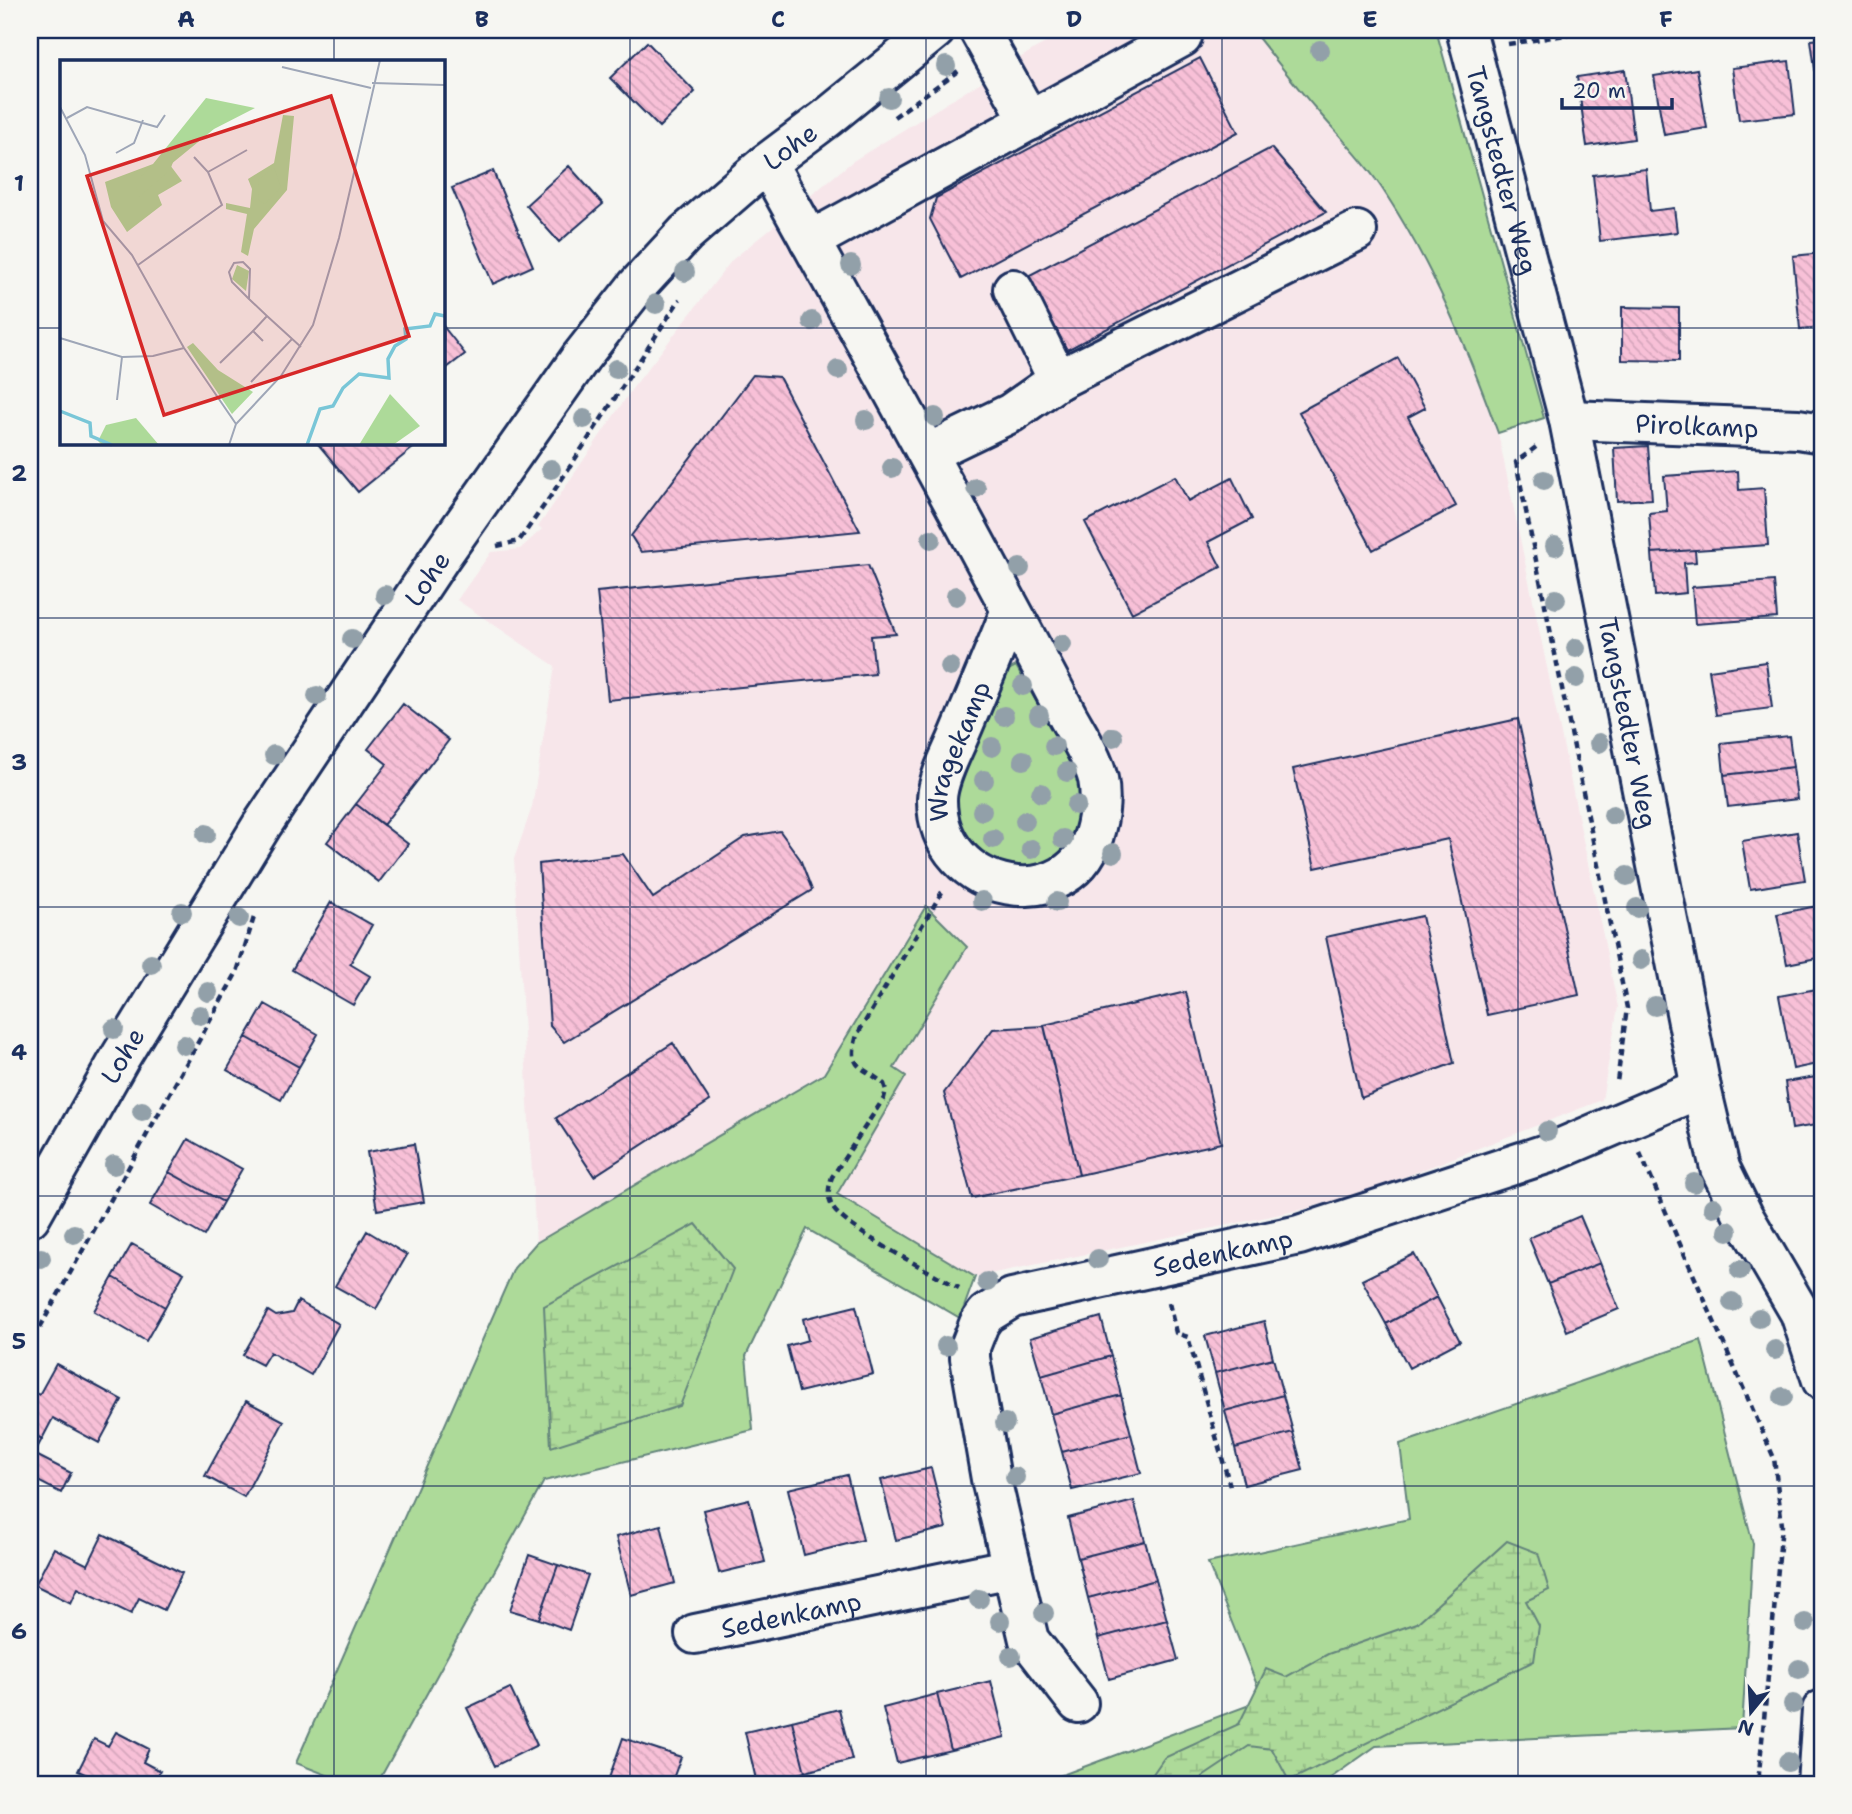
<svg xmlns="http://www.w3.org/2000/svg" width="1852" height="1814" font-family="'Shantell Sans',sans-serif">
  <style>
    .built { fill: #f7e6ea }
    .green { fill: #adda99; stroke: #64847c; stroke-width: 2 }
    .wetland { fill: url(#wetland-marsh); stroke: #64847c; stroke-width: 2 }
    .building { fill: url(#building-back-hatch); stroke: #1b2f5e; stroke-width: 2 }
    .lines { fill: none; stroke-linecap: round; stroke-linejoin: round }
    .minor-casing { stroke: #1b2f5e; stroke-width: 44 }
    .major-casing { stroke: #1b2f5e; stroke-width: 44 }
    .path { stroke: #1b2f5e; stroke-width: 4.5; stroke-dasharray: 7 5; stroke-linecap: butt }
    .minor { stroke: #f6f6f2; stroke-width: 38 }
    .major { stroke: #f6f6f2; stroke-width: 38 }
    .tree { fill: #92a0a9 }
    .grid { fill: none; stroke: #1b2f5e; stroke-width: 2; stroke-opacity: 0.55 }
    .labels { text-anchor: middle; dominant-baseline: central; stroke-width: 5; stroke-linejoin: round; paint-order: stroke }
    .street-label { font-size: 26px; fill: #1b2f5e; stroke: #f6f6f2 }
    .inset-river { fill: none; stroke: #79c6d7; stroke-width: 3.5 }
    .inset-road { fill: none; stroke: #9ea6b7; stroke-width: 2 }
    .view { fill: #d62828; fill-opacity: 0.15; stroke: #d62828; stroke-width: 3.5 }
    .inset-edge { fill: none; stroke: #1b2f5e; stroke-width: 3.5 }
    .neatline { fill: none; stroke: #1b2f5e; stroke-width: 2.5 }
    .grid-label { font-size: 23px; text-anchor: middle; font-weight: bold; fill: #1b2f5e }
  </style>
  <defs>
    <pattern id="wetland-marsh" width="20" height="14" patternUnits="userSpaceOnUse" patternTransform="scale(1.75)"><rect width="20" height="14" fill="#adda99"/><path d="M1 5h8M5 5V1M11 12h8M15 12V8" fill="none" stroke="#94bb86"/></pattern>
    <pattern id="building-back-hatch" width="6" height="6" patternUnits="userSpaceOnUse" patternTransform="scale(1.75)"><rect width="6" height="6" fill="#f8c0d7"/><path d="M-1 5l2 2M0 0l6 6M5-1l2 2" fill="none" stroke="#d4a5bb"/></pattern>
  </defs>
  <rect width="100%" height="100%" fill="#f6f6f2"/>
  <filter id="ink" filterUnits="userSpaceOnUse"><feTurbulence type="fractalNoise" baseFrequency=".0143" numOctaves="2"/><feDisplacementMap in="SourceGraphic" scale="14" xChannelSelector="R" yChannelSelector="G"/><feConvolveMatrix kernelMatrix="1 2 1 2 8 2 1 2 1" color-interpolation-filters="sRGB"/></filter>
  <g filter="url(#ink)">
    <path class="built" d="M1070 30H1252L1315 108 1347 143 1386 194 1420 251 1470 355 1498 433 1618 1007 1602 1100 1368 1191 1305 1209 975 1277 837 1195 906 1076 894 1068 967 947 926 906 824 1074 536 1243 514 859 532 807 555 666 457 600 491 552 520 549 542 529 538 527 632 389 732 260 853 161 1036 48Z"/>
    <path class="green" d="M1252 30H1436L1544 418 1498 433C1468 351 1435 270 1387 196 1367 164 1340 137 1316 109 1294 84 1273 56 1252 30Z
      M1016 666 1083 783 1078 830 1063 855 1023 870 996 863 965 840 952 802 1008 670Z
      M926 906 967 947 894 1068 906 1076 837 1194 975 1277 960 1318 807 1229 746 1356 753 1430 544 1481 377 1784H350L296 1763 514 1268 536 1243 824 1074Z
      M1701 1340 1753 1544 1742 1728 1376 1746 1322 1784H1038L1263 1700 1208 1563 1409 1519 1400 1444Z"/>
    <path class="wetland" d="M696 1224 733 1269 680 1406 551 1447 544 1306Z
      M1507 1541 1538 1553 1549 1590 1526 1601 1539 1626 1534 1661 1289 1781 1272 1749 1249 1746 1192 1784H1146L1164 1758 1239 1724 1266 1669 1286 1677 1328 1654 1417 1623Z"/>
    <path class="building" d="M1822 39V112H1821L1811 40Z
      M647 42 695 92 659 127 610 78Z
      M1200 58 1238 132 961 279 930 219 936 198Z
      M1789 61 1795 114 1739 120 1732 68Z
      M1697 69 1707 128 1664 135 1654 76Z
      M1625 70 1634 139 1587 146 1577 77Z
      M1271 148 1326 212 1067 350 1028 276Z
      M569 166 603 204 559 242 526 205Z
      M1646 169 1650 211 1674 208 1677 232 1600 241 1593 175Z
      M493 171 533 266 493 284 452 188Z
      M1822 253V327L1800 329 1793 256Z
      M1622 307 1679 308V361L1622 360Z
      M443 326 465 354 443 371Z
      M1398 358 1425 408 1408 417 1456 506 1373 550 1299 412Z
      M753 375 779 377 860 531 641 552 631 536Z
      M408 443 413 448 358 492 318 444Z
      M1648 446 1652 499 1617 501 1614 448Z
      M1738 471 1739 490 1764 488 1768 545 1652 553 1649 513 1667 511 1664 476Z
      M1175 476 1188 501 1232 478 1252 519 1208 542 1221 567 1132 613 1085 522Z
      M1695 550 1696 562 1684 563 1686 593 1655 596 1652 553Z
      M868 565 896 634 871 636 875 674 608 700 597 592Z
      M1774 581 1777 618 1695 624 1692 587Z
      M1766 662 1772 708 1716 715 1709 670Z
      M403 704 449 740 383 825 356 804 387 764 368 749Z
      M1518 719 1579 995 1487 1015 1448 839 1315 868 1293 769Z
      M1789 736 1793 767 1724 775 1721 743Z
      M1793 767 1797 799 1728 807 1724 775Z
      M356 804 408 844 379 882 327 842Z
      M780 831 800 859 812 890 564 1042 550 1026 539 864 623 854 653 898 745 837Z
      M1797 832 1805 880 1750 889 1742 841Z
      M331 902 372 925 350 964 370 976 353 1005 292 970Z
      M1822 905V957L1787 964 1777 914Z
      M1422 916 1454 1063 1361 1098 1326 937Z
      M1822 988V1063L1793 1069 1779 996Z
      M1186 992 1221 1143 1079 1175 1044 1025Z
      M265 1004 318 1034 299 1067 246 1037Z
      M1044 1026 1079 1175 972 1198 944 1093 993 1029Z
      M246 1037 299 1067 281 1100 227 1070Z
      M673 1043 710 1101 594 1176 556 1118Z
      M1822 1076V1124L1792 1129 1785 1082Z
      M188 1139 242 1169 223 1202 169 1172Z
      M414 1144 424 1202 377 1210 367 1152Z
      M169 1172 223 1202 204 1236 150 1205Z
      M1580 1216 1600 1263 1548 1284 1529 1238Z
      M367 1231 407 1255 376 1309 335 1286Z
      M132 1244 184 1273 165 1307 113 1277Z
      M1414 1254 1437 1297 1386 1324 1362 1280Z
      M1600 1263 1619 1309 1567 1331 1548 1284Z
      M113 1277 165 1307 146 1341 94 1311Z
      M1437 1297 1460 1341 1409 1368 1386 1324Z
      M298 1301 339 1324 311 1375 270 1352 262 1365 243 1355 268 1311 276 1316 292 1313Z
      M856 1306 873 1374 799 1392 787 1346 808 1340 803 1319Z
      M1101 1317 1111 1356 1041 1376 1030 1338Z
      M1264 1321 1273 1358 1215 1373 1205 1336Z
      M1111 1356 1121 1395 1051 1414 1041 1376Z
      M1273 1358 1283 1395 1225 1411 1215 1373Z
      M56 1364 122 1400 99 1443 53 1418 42 1439 30 1432V1390L39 1395Z
      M1121 1395 1131 1434 1062 1452 1051 1414Z
      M1283 1395 1293 1432 1235 1448 1225 1411Z
      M246 1401 284 1421 244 1497 205 1476Z
      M30 1432 42 1439 34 1454 71 1473 61 1493 30 1477Z
      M1293 1432 1303 1470 1244 1485 1235 1448Z
      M1131 1434 1141 1473 1072 1490 1062 1452Z
      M931 1468 946 1528 896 1540 881 1480Z
      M847 1475 863 1540 804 1555 788 1489Z
      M749 1499 765 1562 719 1573 703 1510Z
      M1134 1501 1145 1541 1078 1558 1068 1518Z
      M661 1525 675 1583 631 1595 616 1537Z
      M103 1534 182 1573 164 1610 139 1598 131 1614 78 1588 71 1603 35 1585 54 1548 88 1565Z
      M1145 1541 1156 1580 1088 1598 1078 1558Z
      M529 1555 558 1565 539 1619 510 1610Z
      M558 1565 588 1575 569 1630 539 1619Z
      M1156 1580 1167 1620 1098 1638 1088 1598Z
      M1167 1620 1178 1660 1109 1679 1098 1638Z
      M991 1681 1005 1737 951 1750 937 1694Z
      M510 1688 537 1745 495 1766 467 1708Z
      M937 1694 951 1750 897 1763 883 1708Z
      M839 1709 852 1760 805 1772 792 1721Z
      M792 1721 805 1772 757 1784 745 1732Z
      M116 1732 149 1749 143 1762 160 1771 153 1784H86L90 1776 78 1771 94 1739 108 1746Z
      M623 1738 681 1757 671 1784H607Z"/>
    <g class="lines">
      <g class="minor-casing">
        <g id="minor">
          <path d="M979 30 1030 121"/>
          <path id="s1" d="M1466 30 1569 420 1701 1088 1720 1168 1744 1217 1800 1313 1822 1380"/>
          <path id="s2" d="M767 163C848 309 929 456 1008 604 1028 641 1048 678 1067 715 1078 735 1092 756 1098 779 1101 795 1100 811 1096 827 1075 922 936 895 937 799 938 777 953 751 961 731 978 691 995 650 1011 610"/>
          <path d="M810 241 1182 37"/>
          <path d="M1058 380 1357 231"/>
          <path id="s3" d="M1569 420 1798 429 1822 433"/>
          <path d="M928 453 1011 413 1058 380 1013 289"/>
          <path id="s4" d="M695 1634 1012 1568"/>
          <path id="s5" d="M1078 1703 1029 1640 991 1479 970 1358V1347L979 1324 986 1314 1012 1298 1299 1235 1552 1152 1701 1088"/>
          <path d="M1817 1784 1822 1710"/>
        </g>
      </g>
      <g class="major-casing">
        <g id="major">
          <path id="s6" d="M30 1217 121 1056 262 825 442 555 581 357 636 287 686 233 767 163 827 118 935 30"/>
        </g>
      </g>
      <path class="path" d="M1508 44 1597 30
        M894 117 958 71
        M1536 447 1516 462 1627 1008 1617 1082
        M497 546 519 541 550 497 680 299
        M942 892 857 1035C847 1071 863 1065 884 1084L886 1090 884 1098 832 1177C828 1188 827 1198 833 1208 847 1230 933 1273 959 1288
        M1640 1153 1774 1458 1782 1525 1758 1784
        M1169 1303 1176 1333 1188 1337 1230 1486
        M30 1331H38L237 972 255 914"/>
      <use href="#minor" class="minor"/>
      <use href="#major" class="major"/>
    </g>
    <g class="tree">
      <circle cx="1320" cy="50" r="10"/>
      <circle cx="946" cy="66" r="10"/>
      <circle cx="889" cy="98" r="10"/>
      <circle cx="851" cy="265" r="10"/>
      <circle cx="685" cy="272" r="10"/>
      <circle cx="656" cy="304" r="10"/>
      <circle cx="812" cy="321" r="10"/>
      <circle cx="616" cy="369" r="10"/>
      <circle cx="838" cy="370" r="10"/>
      <circle cx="935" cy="417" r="10"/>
      <circle cx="584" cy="419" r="10"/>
      <circle cx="866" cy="420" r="10"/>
      <circle cx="892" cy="468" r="10"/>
      <circle cx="551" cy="469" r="10"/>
      <circle cx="1544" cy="480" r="10"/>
      <circle cx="976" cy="488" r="10"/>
      <circle cx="931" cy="539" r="10"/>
      <circle cx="1555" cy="546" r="10"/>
      <circle cx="1020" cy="568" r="10"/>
      <circle cx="385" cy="595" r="10"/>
      <circle cx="956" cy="596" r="10"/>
      <circle cx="1556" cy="599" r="10"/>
      <circle cx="352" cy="639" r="10"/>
      <circle cx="1062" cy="644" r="10"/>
      <circle cx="1576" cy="648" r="10"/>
      <circle cx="950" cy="667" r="10"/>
      <circle cx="1576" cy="678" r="10"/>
      <circle cx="1023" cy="686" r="10"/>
      <circle cx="317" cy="696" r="10"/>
      <circle cx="1039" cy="715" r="10"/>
      <circle cx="1004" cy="716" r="10"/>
      <circle cx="1113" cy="737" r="10"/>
      <circle cx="1599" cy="743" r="10"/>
      <circle cx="1054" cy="746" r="10"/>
      <circle cx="992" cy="747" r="10"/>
      <circle cx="274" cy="755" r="10"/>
      <circle cx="1023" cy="760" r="10"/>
      <circle cx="1067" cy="772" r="10"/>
      <circle cx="984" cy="780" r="10"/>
      <circle cx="1041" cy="793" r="10"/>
      <circle cx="1076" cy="805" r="10"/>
      <circle cx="982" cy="811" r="10"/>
      <circle cx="1613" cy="815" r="10"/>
      <circle cx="1025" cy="821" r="10"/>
      <circle cx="206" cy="834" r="10"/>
      <circle cx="993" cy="839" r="10"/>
      <circle cx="1063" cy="839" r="10"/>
      <circle cx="1031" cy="849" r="10"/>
      <circle cx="1113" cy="853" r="10"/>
      <circle cx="1627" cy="876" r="10"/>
      <circle cx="982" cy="901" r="10"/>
      <circle cx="1057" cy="902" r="10"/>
      <circle cx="1637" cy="908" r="10"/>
      <circle cx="182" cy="912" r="10"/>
      <circle cx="239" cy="918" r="10"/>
      <circle cx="1641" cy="960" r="10"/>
      <circle cx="151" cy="964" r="10"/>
      <circle cx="208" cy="992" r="10"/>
      <circle cx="1655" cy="1006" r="10"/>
      <circle cx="200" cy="1015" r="10"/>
      <circle cx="114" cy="1029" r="10"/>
      <circle cx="184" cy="1045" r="10"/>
      <circle cx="142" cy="1111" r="10"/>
      <circle cx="1547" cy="1131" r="10"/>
      <circle cx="114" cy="1165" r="10"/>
      <circle cx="1694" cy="1183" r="10"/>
      <circle cx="1713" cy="1207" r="10"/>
      <circle cx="1728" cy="1231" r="10"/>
      <circle cx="74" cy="1234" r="10"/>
      <circle cx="41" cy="1258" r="10"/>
      <circle cx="1098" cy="1259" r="10"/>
      <circle cx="1740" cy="1270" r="10"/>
      <circle cx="987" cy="1282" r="10"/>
      <circle cx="1732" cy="1302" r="10"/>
      <circle cx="1759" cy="1318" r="10"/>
      <circle cx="946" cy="1346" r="10"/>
      <circle cx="1775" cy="1350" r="10"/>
      <circle cx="1783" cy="1397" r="10"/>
      <circle cx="1005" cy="1423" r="10"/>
      <circle cx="1015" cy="1477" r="10"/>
      <circle cx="979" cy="1599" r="10"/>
      <circle cx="1044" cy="1613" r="10"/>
      <circle cx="1000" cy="1621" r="10"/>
      <circle cx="1805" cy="1623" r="10"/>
      <circle cx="1011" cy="1656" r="10"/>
      <circle cx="1799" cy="1669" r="10"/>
      <circle cx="1793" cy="1704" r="10"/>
      <circle cx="1788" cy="1762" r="10"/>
    </g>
  </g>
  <path class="grid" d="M334 30V61M630 30V1784M926 30V1784M1222 30V1784M1518 30V1784M30 328H61M443 328H1822M334 443V1784M30 618H1822M30 907H1822M30 1196H1822M30 1486H1822"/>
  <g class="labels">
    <g class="street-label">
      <text stroke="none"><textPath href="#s6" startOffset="1320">Lohe</textPath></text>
      <text stroke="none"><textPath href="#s1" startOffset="145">Tangstedter Weg</textPath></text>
      <text stroke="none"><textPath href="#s3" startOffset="128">Pirolkamp</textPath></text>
      <text stroke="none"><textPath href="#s6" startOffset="752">Lohe</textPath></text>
      <text stroke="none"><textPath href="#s1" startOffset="712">Tangstedter Weg</textPath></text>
      <text stroke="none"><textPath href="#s2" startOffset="1038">Wragekamp</textPath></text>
      <text stroke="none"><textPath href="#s6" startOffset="186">Lohe</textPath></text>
      <text stroke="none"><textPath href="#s5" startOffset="662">Sedenkamp</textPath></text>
      <text stroke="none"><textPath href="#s4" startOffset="98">Sedenkamp</textPath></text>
    </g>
  </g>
  <g transform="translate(60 60)">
    <rect width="385" height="385" fill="#f6f6f2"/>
    <path d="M146 38 195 48 154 69 110 105 122 121 98 135 102 145 67 172 51 147 45 122 93 104ZM223 55 234 56 227 130 194 169 188 196 181 192 187 154 166 149V143L190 148 192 129 188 119 214 103ZM177 205 189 211 186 231 172 219ZM133 283 158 310 193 332 172 354 127 287ZM330 334 360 366 333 385H299Z" fill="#adda99"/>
    <path d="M76 358 99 385H42L38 381 46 365Z" fill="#adda99"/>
    <path d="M121 82 110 110 79 137 75 122 102 96 109 99ZM214 108 221 127 205 144 198 140 199 119Z" fill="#adda99"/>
    <path class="inset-river" d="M0 351 30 363 31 376 52 385M247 385 260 349 273 346 283 328 299 314 329 318 328 299 335 286 346 279 345 269 370 266 375 254 385 256"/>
    <path class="inset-road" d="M222 7 311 28M312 23 385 25M0 47 25 95 43 161 72 195 124 288 176 364M7 58 27 47 97 67 105 55M56 93 74 83 83 60M148 112 187 90M78 205 162 145 148 112 134 97M189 239 190 209 183 202 174 203 169 212 172 222 189 239 207 256 241 287M0 278 62 297 93 296 124 288M203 281 193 271 207 256M160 303 193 271M191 322 232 279M57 340 62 297M169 385 176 364 221 316 253 265 279 178 320 0"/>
    <path class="view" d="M271 36 349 276 104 355 27 116Z"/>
    <rect width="385" height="385" class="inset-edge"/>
  </g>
  <rect width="1852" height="1814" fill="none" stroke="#f6f6f2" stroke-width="77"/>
  <g transform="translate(1751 1712) rotate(198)" stroke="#f6f6f2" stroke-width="5" paint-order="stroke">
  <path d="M0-5L12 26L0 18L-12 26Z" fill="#1b2f5e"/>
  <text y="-10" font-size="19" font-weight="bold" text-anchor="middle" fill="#1b2f5e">N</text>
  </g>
  <path d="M1562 98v10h110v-10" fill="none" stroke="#1b2f5e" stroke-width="3.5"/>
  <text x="1572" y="98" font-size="21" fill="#1b2f5e" stroke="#f6f6f2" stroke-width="5" paint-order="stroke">20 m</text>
  <rect x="38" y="38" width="1776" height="1738" class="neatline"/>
  <g class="grid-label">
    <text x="186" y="27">A</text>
    <text x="482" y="27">B</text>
    <text x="778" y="27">C</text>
    <text x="1074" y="27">D</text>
    <text x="1370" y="27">E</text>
    <text x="1666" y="27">F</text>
    <text x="19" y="191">1</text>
    <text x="19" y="481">2</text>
    <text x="19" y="770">3</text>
    <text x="19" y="1060">4</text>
    <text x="19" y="1349">5</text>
    <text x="19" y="1639">6</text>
  </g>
</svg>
